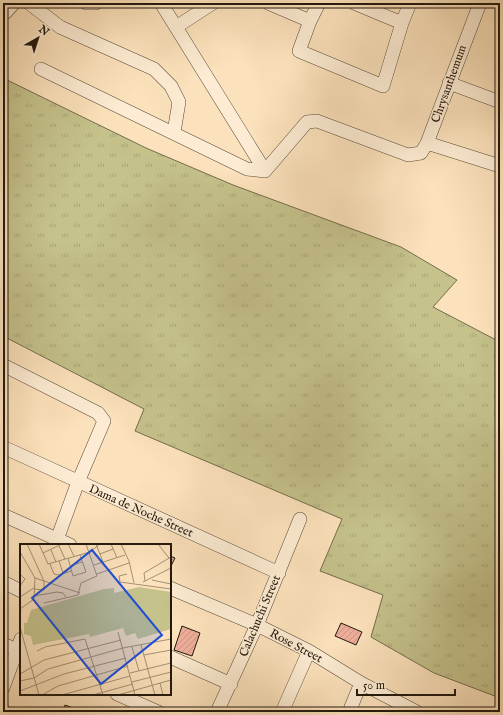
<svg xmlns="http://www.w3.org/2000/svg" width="503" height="715" font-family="'IM FELL English',serif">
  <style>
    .grass { fill: url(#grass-tufts); stroke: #746d4c }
    .building { fill: url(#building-hatch); stroke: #22180d }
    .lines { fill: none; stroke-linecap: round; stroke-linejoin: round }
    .minor-casing { stroke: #584a39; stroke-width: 14 }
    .minor { stroke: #fdecd3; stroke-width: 13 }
    .labels { text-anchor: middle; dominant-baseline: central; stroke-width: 3; stroke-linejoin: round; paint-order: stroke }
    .street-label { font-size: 12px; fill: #22180d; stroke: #fdecd3 }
    .inset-road { fill: none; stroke: #a59176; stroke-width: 1 }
    .view { fill: #1d4ed8; fill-opacity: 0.15; stroke: #1d4ed8; stroke-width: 2 }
    .inset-edge { fill: none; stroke: #22180d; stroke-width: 2 }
  </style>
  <defs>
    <pattern id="grass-tufts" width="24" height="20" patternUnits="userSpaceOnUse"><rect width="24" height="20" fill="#c5c28c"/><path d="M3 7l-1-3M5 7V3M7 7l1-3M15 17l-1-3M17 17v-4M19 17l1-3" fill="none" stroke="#a9a678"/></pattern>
    <pattern id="building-hatch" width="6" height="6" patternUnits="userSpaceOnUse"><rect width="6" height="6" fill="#eeae9a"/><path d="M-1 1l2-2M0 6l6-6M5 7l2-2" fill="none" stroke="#cc9584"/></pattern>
  </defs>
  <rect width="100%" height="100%" fill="#fce2bc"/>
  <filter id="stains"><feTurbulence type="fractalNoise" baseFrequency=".005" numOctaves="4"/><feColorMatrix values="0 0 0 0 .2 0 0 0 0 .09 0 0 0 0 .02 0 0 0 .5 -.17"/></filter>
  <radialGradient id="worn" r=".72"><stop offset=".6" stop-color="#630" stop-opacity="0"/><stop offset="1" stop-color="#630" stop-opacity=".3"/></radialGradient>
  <path class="grass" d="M3 78 146 148 233 185 401 247 457 280 433 307 500 342V698L434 673 371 637 383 595 320 571 342 519 135 431 144 409 3 336Z"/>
  <path class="building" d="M170 556 175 558 170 568Z
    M341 623 362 632 356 645 335 636Z
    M182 626 200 633 192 656 174 650Z
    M65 705 84 712H62Z"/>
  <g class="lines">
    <g class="minor-casing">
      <path id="minor" d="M29 3 60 27 154 69 171 86 179 102 174 132
        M86 3H96
        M161 3 265 171
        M268 3 310 21
        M319 3 310 21 299 51 383 86 402 23 410 3
        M354 3 402 23
        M3 12H6L14 3
        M176 27 213 3
        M41 69 247 169 265 171 307 122 317 121 408 155 421 153 427 143 480 3
        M449 83 500 102
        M427 143 500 166
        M3 365 98 413 104 421 78 482 55 545
        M3 447 279 573
        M3 515 70 545
        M3 582 21 591
        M170 588 257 625 309 651 361 683 417 712
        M3 644 21 652
        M170 657 231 684
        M3 688 21 639
        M117 694 158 712
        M3 711 5 712
        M217 712 257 625 300 519
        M282 712 309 651
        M349 712 361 683"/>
    </g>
    <use href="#minor" class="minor"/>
  </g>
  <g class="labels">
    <g class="street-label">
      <text transform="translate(449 84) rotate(-70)">Chrysanthemum</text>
      <text transform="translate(141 511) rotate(24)">Dama de Noche Street</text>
      <text transform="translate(260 616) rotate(-67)">Calachuchi Street</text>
      <text transform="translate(296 646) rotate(28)">Rose Street</text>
    </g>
  </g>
  <g transform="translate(20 544)">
    <rect width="151" height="151" fill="#fce2bc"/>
    <path d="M119 43 151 48V85L118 95 115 89 106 92 103 84 70 93 69 90 13 101 11 92 4 90V79H7L11 66 84 45 94 44V49Z" fill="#c5c28c"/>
    <path class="inset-road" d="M7 0 24 37V46L14 45M19 0 28 20 70 8 80 0M48 0 54 12M76 0 83 18M91 0 97 14M101 0 109 17 114 39M138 0 149 14M39 2 45 15M31 6 36 18M0 8 15 34M23 9 42 0M80 10 93 5M48 14 53 32 66 28 60 11M39 17 43 29M30 20 34 30 39 31 51 27M74 21 105 11M50 22 62 18M0 30 5 35 0 42M77 30 109 19M107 30 99 32 100 38 151 45M15 34 60 49M132 36 151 40M125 37 124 29 151 13M123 38 151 24M14 52 37 48 43 49 46 53M0 53 14 44M24 59 58 51 61 39 77 32 66 0M0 65 14 55 15 34M0 83 19 151M98 88 115 151M121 101 135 151M112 103 119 127M17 107 25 103 65 95 83 151M124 111 151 106M110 129 151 119M0 130 24 116 101 96M0 137 14 134 28 125 103 104 151 95M112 138 151 128M140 139 143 151M0 147 44 130 106 114M22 151 38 142 108 122M42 151 110 132M73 151 113 140M98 151 151 136"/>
    <path class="view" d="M72 6 142 91 81 140 12 54Z"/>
    <rect width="151" height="151" class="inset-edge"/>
  </g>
  <rect width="503" height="715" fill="none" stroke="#fce2bc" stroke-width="16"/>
  <rect x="4" y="4" width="495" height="707" fill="none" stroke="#22180d" stroke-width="2"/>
  <rect x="8" y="8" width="487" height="699" fill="none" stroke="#22180d"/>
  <g transform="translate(38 38) rotate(39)" stroke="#fdecd3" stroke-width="3" paint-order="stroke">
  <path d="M0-3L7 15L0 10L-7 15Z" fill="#22180d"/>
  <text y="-6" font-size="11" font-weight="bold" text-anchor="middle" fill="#22180d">N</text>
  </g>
  <path d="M357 689v6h98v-6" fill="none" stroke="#22180d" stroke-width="2"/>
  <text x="363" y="689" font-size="12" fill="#22180d" stroke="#fdecd3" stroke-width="3" paint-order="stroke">50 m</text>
  <rect width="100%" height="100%" filter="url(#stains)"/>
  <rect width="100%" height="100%" fill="url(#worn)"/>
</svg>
